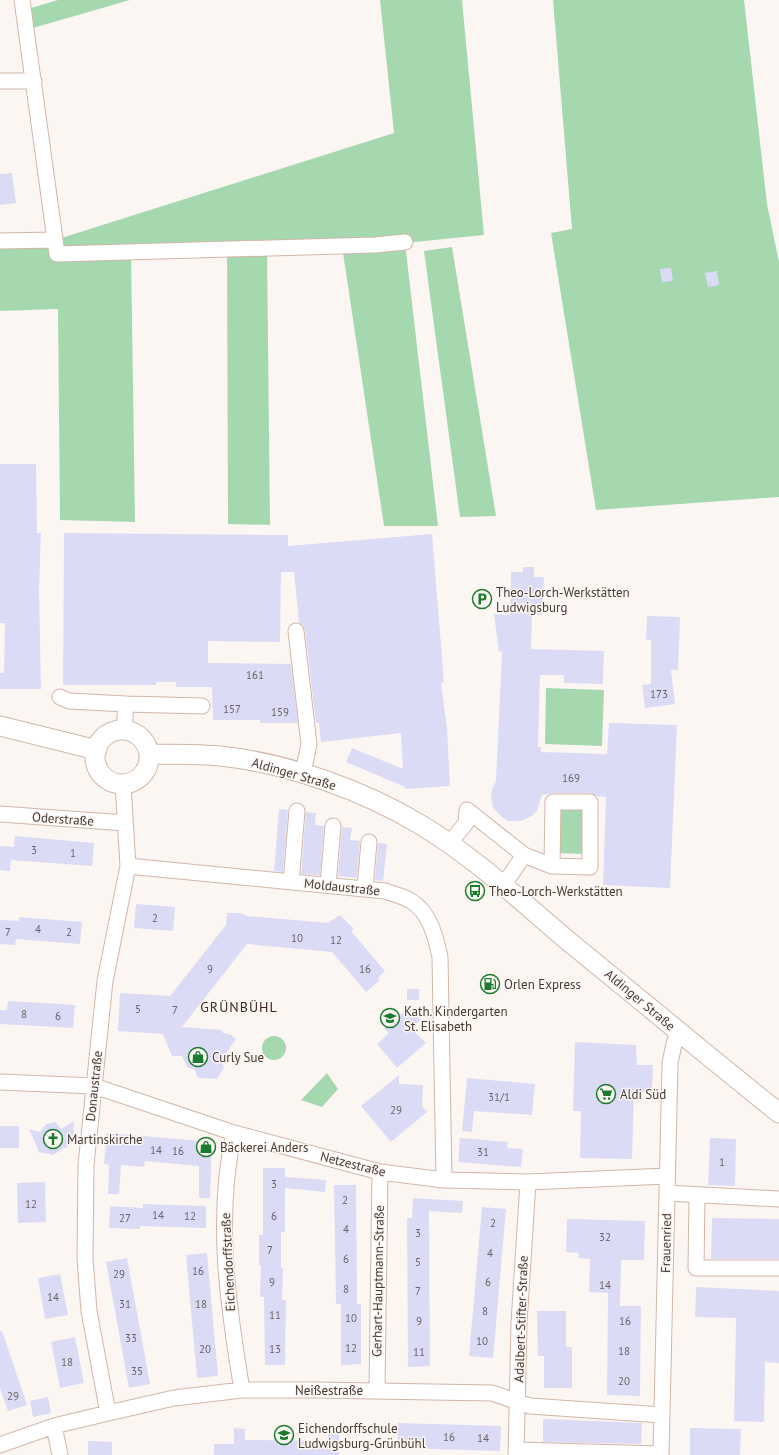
<svg xmlns="http://www.w3.org/2000/svg" width="779" height="1455" font-family="'PT Sans',sans-serif">
  <style>
    .green { fill: #a6d8b0 }
    .building { fill: #dbdbf6 }
    .lines { fill: none; stroke-linecap: round; stroke-linejoin: round }
    .minor-casing { stroke: #d1b6a8; stroke-width: 17 }
    .major-casing { stroke: #d1b6a8; stroke-width: 21 }
    .minor { stroke: #fff; stroke-width: 15 }
    .major { stroke: #fff; stroke-width: 19 }
    .labels { text-anchor: middle; dominant-baseline: central; stroke-width: 3; stroke-linejoin: round; paint-order: stroke }
    .number-label { font-size: 11px; fill: #6a6264 }
    .poi-label { font-size: 13px; fill: #453a34; stroke: #fcf6f3; text-anchor: start }
    .street-label { font-size: 13px; fill: #453a34; stroke: #fcf6f3 }
    .neighbourhood-label { font-size: 14px; letter-spacing: 1px; fill: #3c271c; stroke: #fcf6f3 }
  </style>
  <rect width="100%" height="100%" fill="#fcf6f3"/>
  <path class="green" d="M58 0H130L26 30 24 10Z
    M380 0H462L484 235 405 243 438 526H384L342 246 267 248 270 525 228 524 227 249 131 252 135 522 60 520 58 309 0 311V241L55 240 394 133Z
    M553 0H744L767 204 779 262V497L596 510 551 233 572 229Z
    M452 247 496 516 460 517 424 251Z
    M546 688 604 690 602 746 545 744Z
    M559 808 583 809 582 854 557 853Z
    M262 1048a12 12 0 1 1 24 0a12 12 0 1 1-24 0Z
    M327 1073 338 1089 322 1107 301 1100Z"/>
  <path class="building" d="M12 173 16 203 0 205V174Z
    M671 268 673 281 662 282 660 269Z
    M717 271 719 285 708 287 705 273Z
    M0 464H36L37 533H41L39 588 41 689H0V673H4L5 623H0Z
    M64 533 288 535V546L432 534 444 682 441 683 447 728 450 786 405 789V787L346 762 352 748 403 769 401 733 321 742 319 723H316L305 630 303 625 299 623 294 572H281L280 642 208 641V663L291 664 298 723H260V720H213L212 687H176V682H156V685H63Z
    M523 567H534V577H544L542 615H532L531 649 604 651 603 684 564 683V675H540L538 747H541V752L607 754 609 723 677 725 670 888 603 885 606 797 597 796 590 793H553L542 795 537 811 532 816 521 821H508L503 818 493 808 491 798 492 789 496 781 502 651 499 652 494 614 510 615 511 572H523Z
    M647 616 680 617 678 670H671L675 704 645 708 642 685 651 684V640H646Z
    M279 809 288 810 283 872 274 871Z
    M306 812 316 813 315 825 324 826 320 875 301 874Z
    M342 827 352 828 350 840 360 841 357 878 338 876Z
    M15 836 94 843 92 866 11 860 10 871 0 870V846L14 847Z
    M378 843 387 844 383 881 375 880Z
    M136 904 175 907 173 931 134 928Z
    M227 913H241L247 916 328 923 340 915 354 929 351 931 385 971 378 978 380 980 366 992 332 952 247 944 182 1027 222 1030 223 1033 230 1034 236 1039 221 1060 224 1068 217 1079 198 1078 194 1069 188 1068 182 1056H172L163 1034 118 1031 120 993 170 996 226 925Z
    M19 917 82 922 80 944 16 939 15 945 0 944V920L19 921Z
    M407 989H419V1000H407Z
    M8 1001 75 1005 73 1028 0 1024V1010H7Z
    M408 1008 421 1020 411 1028 426 1043 397 1068 377 1044 389 1033 384 1028Z
    M575 1042 636 1045 637 1065H653L652 1093 634 1092 632 1159 580 1158 581 1111H573Z
    M399 1075V1084L423 1085 422 1106 427 1112 391 1142 361 1106Z
    M467 1078 535 1084 532 1115 474 1111 472 1132 462 1131Z
    M74 1121 73 1143 53 1155 39 1152 29 1129 40 1132 46 1124 55 1122 61 1129Z
    M0 1126H19V1148H0Z
    M107 1133 212 1142 210 1198H199V1166L145 1161 144 1167 121 1165 119 1194H108L109 1165 104 1164Z
    M460 1138 508 1142 507 1148 523 1149 521 1167 458 1162Z
    M710 1138 736 1139 735 1186 708 1185Z
    M263 1168H285V1177L326 1180 325 1192 285 1188V1232H281V1268H283L282 1300H286L285 1365H265L264 1297H260L261 1265H259V1235H263Z
    M45 1182 46 1222 18 1223 17 1183Z
    M334 1185H356L357 1304H361V1364L341 1365V1304H336Z
    M413 1198 463 1201 462 1213 429 1211 430 1366 408 1367 407 1218H412Z
    M143 1204 206 1206V1228L140 1226V1229L109 1228 110 1206 143 1208Z
    M482 1207 506 1209 493 1358 469 1356Z
    M712 1218 779 1219V1259H711Z
    M567 1219 645 1221 644 1260H621L620 1306H641L640 1396 607 1395 608 1293 589 1292 590 1259 578 1258 579 1253 566 1252Z
    M207 1253 218 1376 197 1378 186 1255Z
    M127 1258 150 1384 129 1388 106 1262Z
    M60 1274 68 1315 45 1319 38 1278Z
    M696 1287 779 1291V1363L765 1362 764 1422 734 1421 736 1318 695 1317Z
    M537 1311H566V1347H572V1388H544V1356H538Z
    M0 1331H2L27 1405 8 1411 0 1388Z
    M75 1337 84 1383 60 1388 51 1342Z
    M48 1397 51 1413 33 1417 30 1401Z
    M543 1419 642 1423 641 1444 543 1442Z
    M398 1423 501 1426 500 1451 397 1448Z
    M234 1428 245 1429V1440L328 1441V1430H339V1455H214V1444H234Z
    M690 1428 741 1429 740 1455H690Z
    M88 1441 112 1442V1455H88Z"/>
  <g class="lines">
    <g class="minor-casing">
      <path id="minor" d="M22 0 57 254 375 245 405 242
        M0 81H34
        M0 241 55 240
        M296 631 309 744 303 773
        M60 697 69 701 126 704
        M124 731 126 704 202 706
        M0 814 125 823
        M449 844 466 823 467 810 524 855 503 886
        M524 855 552 866 590 867V802H553L552 866
        M128 866 385 891C393 894 403 896 411 901 430 912 436 938 440 957L444 1180
        M291 882 297 811
        M328 885 333 826
        M365 889 369 842
        M0 1082 94 1086 234 1133 380 1172 444 1180 528 1182 667 1176
        M234 1133C215 1218 228 1306 242 1390
        M667 1193 779 1199
        M697 1195 696 1268H779
        M377 1390 380 1172
        M108 1413 89 1311 85 1258 86 1165 105 981 128 866 123 784
        M54 1426 60 1455
        M0 1445 54 1426 108 1413 174 1398 242 1390H315L492 1393 530 1406 662 1415
        M516 1450 661 1454
        M516 1455 519 1323 528 1182
        M661 1455 670 1063 674 1044 678 1032"/>
    </g>
    <g class="major-casing">
      <path id="major" d="M0 726 97 750
        M95 757a27 27 0 1 1 54 0a27 27 0 1 1-54 0Z
        M149 754C173 754 197 754 220 756 287 763 363 790 421 825 476 858 524 904 573 945 642 1001 710 1058 779 1113"/>
    </g>
    <use href="#minor" class="minor"/>
    <use href="#major" class="major"/>
  </g>
  <defs>
    <g id="parking-ring" transform="scale(1)"><circle r="9.5" fill="#fcf6f3" stroke="#187b2d" stroke-width="1.5"/><path d="M-3.5-5.5H1a3.5 3.5 0 0 1 0 7H-1V5.5H-3.5ZM-1-3.4V-.6H.8a1.4 1.4 0 0 0 0-2.8Z" fill="#187b2d"/></g>
    <g id="bus-ring" transform="scale(1)"><circle r="9.5" fill="#fcf6f3" stroke="#187b2d" stroke-width="1.5"/><path d="M-5-6H5V4H4V6H2V4H-2V6H-4V4H-5ZM-3.5-4V0h7V-4ZM-3.5 1.2v1.5H-2V1.2ZM2 1.2v1.5H3.5V1.2Z" fill="#187b2d"/></g>
    <g id="fuel-ring" transform="scale(1)"><circle r="9.5" fill="#fcf6f3" stroke="#187b2d" stroke-width="1.5"/><path d="M-5.5-6h7V0h2V4h1.3V-2.5L3-4.5l.8-.8L6-3V5H2.5V1h-1V6h-7ZM-4.2-4.7v3.2H.2V-4.7Z" fill="#187b2d"/></g>
    <g id="school-ring" transform="scale(1)"><circle r="9.5" fill="#fcf6f3" stroke="#187b2d" stroke-width="1.5"/><path d="M0-5L7-2L0 1L-7-2ZM-4 1L0 2.5L4 1V4Q0 6-4 4Z" fill="#187b2d"/></g>
    <g id="shop-ring" transform="scale(1)"><circle r="9.5" fill="#fcf6f3" stroke="#187b2d" stroke-width="1.5"/><path d="M-5-2.5h2.3a2.7 3.5 0 0 1 5.4 0H5L5.5 6h-11ZM-1.5-2.5h3a1.5 2.3 0 0 0-3 0Z" fill="#187b2d"/></g>
    <g id="supermarket-ring" transform="scale(1)"><circle r="9.5" fill="#fcf6f3" stroke="#187b2d" stroke-width="1.5"/><path d="M-6-5.5h2.5l.6 2H6L4.5 2H-2.5L-4.4-4H-6ZM-1.5 3.2a1.3 1.3 0 1 0 .1 0ZM3 3.2a1.3 1.3 0 1 0 .1 0Z" fill="#187b2d"/></g>
    <g id="church-ring" transform="scale(1)"><circle r="9.5" fill="#fcf6f3" stroke="#187b2d" stroke-width="1.5"/><path d="M-1.2-6h2.4v3.5h3.3v2.4h-3.3V6h-2.4V-.1h-3.3v-2.4h3.3Z" fill="#187b2d"/></g>
  </defs>
  <g fill-rule="evenodd">
    <use href="#parking-ring" x="482" y="599"/>
    <use href="#bus-ring" x="475" y="891"/>
    <use href="#fuel-ring" x="490" y="984"/>
    <use href="#school-ring" x="390" y="1018"/>
    <use href="#shop-ring" x="198" y="1057"/>
    <use href="#supermarket-ring" x="606" y="1094"/>
    <use href="#church-ring" x="53" y="1139"/>
    <use href="#shop-ring" x="206" y="1147"/>
    <use href="#school-ring" x="284" y="1435"/>
  </g>
  <g class="labels">
    <g class="number-label">
      <text x="255" y="675">161</text>
      <text x="659" y="694">173</text>
      <text x="232" y="709">157</text>
      <text x="280" y="712">159</text>
      <text x="571" y="778">169</text>
      <text x="34" y="850">3</text>
      <text x="73" y="853">1</text>
      <text x="155" y="918">2</text>
      <text x="38" y="929">4</text>
      <text x="8" y="932">7</text>
      <text x="69" y="932">2</text>
      <text x="297" y="938">10</text>
      <text x="336" y="940">12</text>
      <text x="210" y="969">9</text>
      <text x="365" y="969">16</text>
      <text x="138" y="1009">5</text>
      <text x="175" y="1010">7</text>
      <text x="24" y="1014">8</text>
      <text x="58" y="1016">6</text>
      <text x="499" y="1097">31/1</text>
      <text x="396" y="1110">29</text>
      <text x="156" y="1150">14</text>
      <text x="178" y="1151">16</text>
      <text x="483" y="1152">31</text>
      <text x="722" y="1162">1</text>
      <text x="274" y="1184">3</text>
      <text x="345" y="1200">2</text>
      <text x="31" y="1204">12</text>
      <text x="158" y="1215">14</text>
      <text x="190" y="1216">12</text>
      <text x="274" y="1216">6</text>
      <text x="125" y="1218">27</text>
      <text x="493" y="1223">2</text>
      <text x="346" y="1229">4</text>
      <text x="418" y="1233">3</text>
      <text x="605" y="1237">32</text>
      <text x="270" y="1250">7</text>
      <text x="490" y="1253">4</text>
      <text x="346" y="1259">6</text>
      <text x="418" y="1262">5</text>
      <text x="198" y="1271">16</text>
      <text x="119" y="1274">29</text>
      <text x="272" y="1282">9</text>
      <text x="488" y="1282">6</text>
      <text x="605" y="1285">14</text>
      <text x="346" y="1289">8</text>
      <text x="418" y="1291">7</text>
      <text x="53" y="1297">14</text>
      <text x="125" y="1304">31</text>
      <text x="201" y="1304">18</text>
      <text x="485" y="1311">8</text>
      <text x="275" y="1315">11</text>
      <text x="351" y="1318">10</text>
      <text x="419" y="1321">9</text>
      <text x="625" y="1321">16</text>
      <text x="131" y="1338">33</text>
      <text x="482" y="1341">10</text>
      <text x="351" y="1348">12</text>
      <text x="205" y="1349">20</text>
      <text x="275" y="1349">13</text>
      <text x="624" y="1351">18</text>
      <text x="419" y="1352">11</text>
      <text x="67" y="1362">18</text>
      <text x="137" y="1371">35</text>
      <text x="624" y="1381">20</text>
      <text x="13" y="1396">29</text>
      <text x="449" y="1437">16</text>
      <text x="483" y="1438">14</text>
    </g>
    <g class="poi-label">
      <text x="496" y="592">Theo-Lorch-Werkstätten<tspan x="496" dy="15">Ludwigsburg</tspan></text>
      <text x="489" y="891">Theo-Lorch-Werkstätten</text>
      <text x="504" y="984">Orlen Express</text>
      <text x="404" y="1011">Kath. Kindergarten<tspan x="404" dy="15">St. Elisabeth</tspan></text>
      <text x="212" y="1057">Curly Sue</text>
      <text x="620" y="1094">Aldi Süd</text>
      <text x="67" y="1139">Martinskirche</text>
      <text x="220" y="1147">Bäckerei Anders</text>
      <text x="298" y="1428">Eichendorffschule<tspan x="298" dy="15">Ludwigsburg-Grünbühl</tspan></text>
    </g>
    <g class="street-label">
      <text transform="translate(294 774) rotate(16)">Aldinger Straße</text>
      <text transform="translate(63 819) rotate(4)">Oderstraße</text>
      <text transform="translate(342 887) rotate(6)">Moldaustraße</text>
      <text transform="translate(640 1000) rotate(40)">Aldinger Straße</text>
      <text transform="translate(94 1086) rotate(-84)">Donaustraße</text>
      <text transform="translate(353 1164) rotate(14)">Netzestraße</text>
      <text transform="translate(666 1243) rotate(-89)">Frauenried</text>
      <text transform="translate(228 1262) rotate(-93)">Eichendorffstraße</text>
      <text transform="translate(378 1281) rotate(-89)">Gerhart-Hauptmann-Straße</text>
      <text transform="translate(521 1319) rotate(-88)">Adalbert-Stifter-Straße</text>
      <text x="329" y="1390">Neißestraße</text>
    </g>
    <g class="neighbourhood-label">
      <text x="239" y="1007">GRÜNBÜHL</text>
    </g>
  </g>
</svg>
